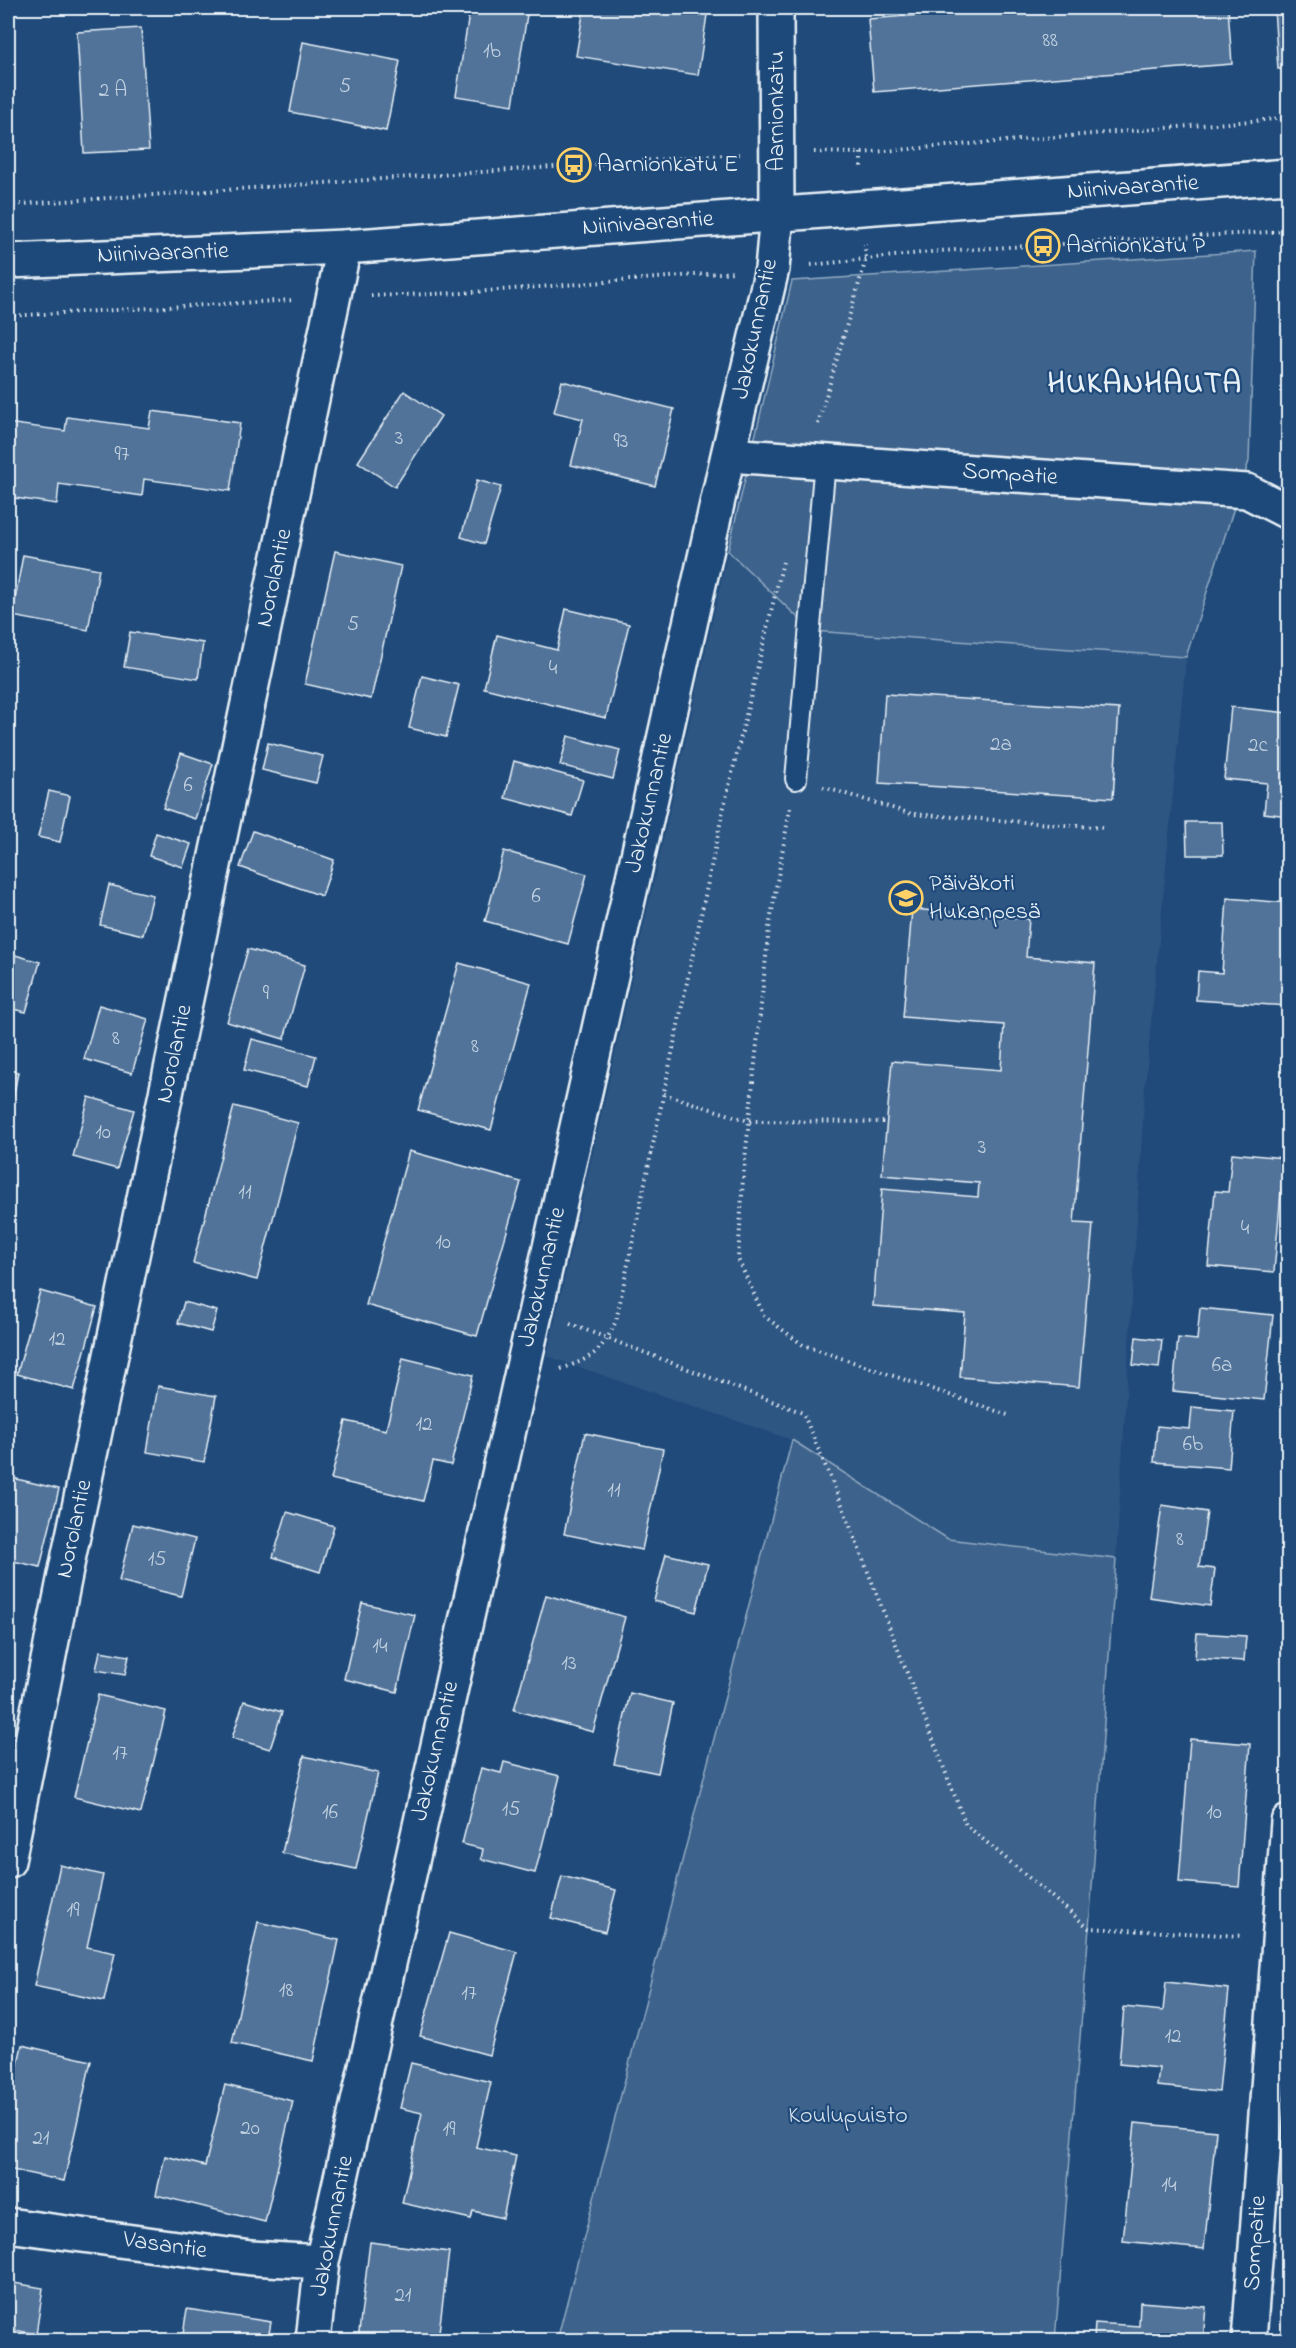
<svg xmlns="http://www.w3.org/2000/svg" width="1296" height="2348" font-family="'Indie Flower',sans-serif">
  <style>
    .built { fill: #2e5683 }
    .green { fill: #3c628c; stroke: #92aac2; stroke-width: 1.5 }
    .building { fill: #517399; stroke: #e8f1f8; stroke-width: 1.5 }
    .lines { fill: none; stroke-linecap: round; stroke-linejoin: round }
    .lane-casing { stroke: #e8f1f8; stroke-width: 24 }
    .street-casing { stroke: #e8f1f8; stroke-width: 38 }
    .secondary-casing { stroke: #e8f1f8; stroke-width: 38 }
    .path { stroke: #e8f1f8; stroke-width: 4; stroke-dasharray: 1.5 4.5; stroke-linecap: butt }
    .lane { stroke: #1f4a7a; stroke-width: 20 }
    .street { stroke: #1f4a7a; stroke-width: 33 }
    .secondary { stroke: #1f4a7a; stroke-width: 33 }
    .labels { text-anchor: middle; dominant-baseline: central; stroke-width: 4.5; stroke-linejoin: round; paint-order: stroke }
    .number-label { font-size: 21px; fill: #c2d2e0 }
    .street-label { font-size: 24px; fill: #e8f1f8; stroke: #1f4a7a }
    .poi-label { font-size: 24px; fill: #e8f1f8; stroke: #1f4a7a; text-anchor: start }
    .park-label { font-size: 24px; fill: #d7e3ed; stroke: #1f4a7a }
    .district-label { font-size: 30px; font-weight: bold; letter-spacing: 1.5px; fill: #e8f1f8; stroke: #1f4a7a }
  </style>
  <rect width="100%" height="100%" fill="#1f4a7a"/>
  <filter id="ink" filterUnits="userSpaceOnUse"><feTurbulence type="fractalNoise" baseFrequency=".0167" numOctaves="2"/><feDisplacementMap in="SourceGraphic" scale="12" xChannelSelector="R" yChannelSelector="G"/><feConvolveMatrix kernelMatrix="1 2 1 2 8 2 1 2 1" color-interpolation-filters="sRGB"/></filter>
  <g filter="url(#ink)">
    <path class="built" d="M728 551 812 631 1186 657 1145 1087 1116 1559 948 1539 792 1440 547 1356Z"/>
    <path class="green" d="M1256 251 1249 461 1186 657 812 631 728 551 792 281Z
      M792 1440 948 1539 1116 1559 1089 1928 1055 2340H557Z"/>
    <path class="building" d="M82 8H152V11L82 14Z
      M470 8H528L513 105 456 96Z
      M584 8H708L698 75 576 56Z
      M1008 8H1228L1232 64 874 92 868 19Z
      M1274 8H1288V69H1278Z
      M141 28 149 150 84 153 77 32Z
      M303 42 400 61 386 131 290 112Z
      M562 381 674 409 655 486 571 465 583 419 554 412Z
      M404 391 441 416 395 487 358 462Z
      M152 411 240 423 230 491 144 479 142 496 59 484 57 504 8 497V423L65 431 67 417 149 428Z
      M477 480 501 487 484 544 461 537Z
      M335 551 401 566 371 699 305 684Z
      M23 555 99 569 88 630 12 616Z
      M566 609 629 624 606 718 484 688 497 635 557 650Z
      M130 632 203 643 198 679 124 667Z
      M422 676 459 685 446 737 409 728Z
      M885 694 1119 709 1113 798 879 783Z
      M1231 707 1288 713V816L1264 813 1267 783 1224 779Z
      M568 736 620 750 613 779 560 765Z
      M268 743 323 756 316 783 262 770Z
      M181 753 213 764 195 819 163 808Z
      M514 761 583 780 572 816 505 798Z
      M49 791 70 796 60 842 38 837Z
      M1186 822H1222L1223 855H1187Z
      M253 831 334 860 322 896 240 867Z
      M156 833 191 844 183 867 149 856Z
      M504 851 587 874 568 944 485 921Z
      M109 885 153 895 143 935 100 925Z
      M1227 898 1288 903V1006L1196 1000 1198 971 1222 973Z
      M912 909 1029 919 1026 957 1095 963 1074 1223 1093 1224 1079 1387 960 1377 965 1313 873 1306 882 1189 978 1197 979 1183 882 1175 892 1061 1001 1070 1004 1025 903 1017Z
      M248 949 305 965 284 1039 227 1022Z
      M8 953 40 962 26 1012 8 1008Z
      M459 963 531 983 491 1130 418 1110Z
      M99 1005 148 1019 132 1073 84 1059Z
      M252 1039 316 1056 308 1086 244 1070Z
      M8 1070 18 1072 8 1127Z
      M89 1097 134 1110 117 1169 73 1157Z
      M234 1106 298 1123 257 1280 193 1263Z
      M409 1151 521 1182 477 1336 366 1305Z
      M1232 1153 1284 1158 1274 1272 1208 1266 1215 1191 1228 1192Z
      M40 1291 97 1307 74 1390 17 1374Z
      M184 1302 217 1311 211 1332 178 1323Z
      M1200 1308 1273 1315 1264 1400 1173 1391 1178 1338 1197 1340Z
      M1136 1337 1162 1340 1159 1368 1133 1365Z
      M403 1358 473 1375 451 1465 433 1461 423 1501 331 1479 346 1421 386 1430Z
      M158 1386 216 1396 204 1462 147 1452Z
      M1192 1407 1234 1411 1229 1468 1154 1462 1157 1426 1190 1429Z
      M585 1433 663 1449 642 1550 564 1534Z
      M8 1477 59 1489 40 1567 8 1560Z
      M1162 1505 1207 1512 1199 1567 1215 1569 1210 1606 1149 1597Z
      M287 1512 334 1526 320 1572 273 1557Z
      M133 1524 195 1539 181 1596 119 1581Z
      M666 1554 708 1564 696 1612 654 1601Z
      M546 1595 625 1617 593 1732 514 1710Z
      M362 1603 415 1615 397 1692 344 1679Z
      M1197 1633 1246 1636 1244 1661 1195 1658Z
      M100 1651 129 1656 125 1675 96 1670Z
      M630 1693 673 1703 658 1773 614 1764Z
      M98 1695 166 1711 141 1813 74 1797Z
      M244 1701 282 1712 270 1749 232 1738Z
      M1190 1739 1250 1744 1239 1887 1179 1882Z
      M304 1756 378 1773 356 1869 282 1853Z
      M504 1762 560 1776 535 1873 481 1859 483 1849 462 1844 481 1768 501 1773Z
      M60 1865 103 1875 87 1947 115 1953 104 2001 34 1986Z
      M562 1876 616 1890 605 1932 551 1918Z
      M258 1922 339 1940 313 2061 232 2043Z
      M449 1933 517 1952 489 2055 420 2036Z
      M1166 1982 1229 1989 1219 2092 1157 2086 1159 2068 1119 2064 1124 2007 1163 2011Z
      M22 2045 91 2061 64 2181 8 2169V2110Z
      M411 2063 491 2082 476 2147 516 2156 503 2218 473 2211 471 2219 402 2203 422 2113 400 2108Z
      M225 2085 293 2101 265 2222 156 2195 165 2156 205 2166Z
      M1135 2123 1216 2131 1204 2249 1123 2241Z
      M370 2242 449 2252 438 2340H358Z
      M8 2282 43 2288 36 2334 8 2329Z
      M1140 2302 1206 2307 1203 2340H1094L1095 2323 1139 2326Z
      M187 2309 271 2322 268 2340H182Z"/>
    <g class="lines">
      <g class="lane-casing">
        <path id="lane" d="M796 779 825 462"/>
      </g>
      <g class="street-casing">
        <path id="street" d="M728 455 1247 491 1288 512
          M8 1861 69 1555 344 247
          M8 2225 251 2258 322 2262
          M313 2340 322 2262 728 455 772 269 777 214 776 8
          M1249 2340 1288 1822"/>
      </g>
      <g class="secondary-casing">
        <path id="secondary" d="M8 261 344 247 1288 176"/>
      </g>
      <path class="path" d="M814 152 861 153 1288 118
        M861 153V170
        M8 205 740 154
        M811 265 940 251 1288 231
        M371 296 461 293 734 272
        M8 316 294 300
        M818 424 866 259 865 244
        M823 787 912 814 1106 828
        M790 808 769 928 743 1179 738 1259 764 1316 803 1345 1011 1416
        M664 1094 749 1121 887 1122
        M570 1324 803 1413 842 1505 966 1825 1089 1928 1243 1936
        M561 1369C592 1358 602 1352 616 1321L722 815 783 562"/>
      <use href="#lane" class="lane"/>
      <use href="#street" class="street"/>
      <use href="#secondary" class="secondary"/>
    </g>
  </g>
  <defs>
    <g id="bus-ring" transform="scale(1.725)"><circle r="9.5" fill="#1f4a7a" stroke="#ffd166" stroke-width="1.5"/><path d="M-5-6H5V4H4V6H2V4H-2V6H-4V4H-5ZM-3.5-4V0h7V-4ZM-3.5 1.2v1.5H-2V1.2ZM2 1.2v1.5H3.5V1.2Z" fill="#ffd166"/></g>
    <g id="school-ring" transform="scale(1.725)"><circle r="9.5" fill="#1f4a7a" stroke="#ffd166" stroke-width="1.5"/><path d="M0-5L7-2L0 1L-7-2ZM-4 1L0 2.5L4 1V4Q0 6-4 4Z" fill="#ffd166"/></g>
  </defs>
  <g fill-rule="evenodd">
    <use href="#bus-ring" x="574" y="165"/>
    <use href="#bus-ring" x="1043" y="246"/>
    <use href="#school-ring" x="906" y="898"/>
  </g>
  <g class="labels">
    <g class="number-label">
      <text x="1050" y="41">88</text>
      <text x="492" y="52">1b</text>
      <text x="345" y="87">5</text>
      <text x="113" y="91">2 A</text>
      <text x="399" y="439">3</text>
      <text x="621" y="442">93</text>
      <text x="122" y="455">97</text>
      <text x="353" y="625">5</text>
      <text x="553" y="669">4</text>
      <text x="1001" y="745">2a</text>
      <text x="1258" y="746">2c</text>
      <text x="188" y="786">6</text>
      <text x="536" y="897">6</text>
      <text x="266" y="994">9</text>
      <text x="116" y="1039">8</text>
      <text x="475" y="1047">8</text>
      <text x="103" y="1133">10</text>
      <text x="982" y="1148">3</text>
      <text x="245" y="1193">11</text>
      <text x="1245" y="1229">4</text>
      <text x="443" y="1243">10</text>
      <text x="57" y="1340">12</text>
      <text x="1222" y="1366">6a</text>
      <text x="424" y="1425">12</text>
      <text x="1193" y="1445">6b</text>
      <text x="614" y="1491">11</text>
      <text x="1180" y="1540">8</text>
      <text x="157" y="1560">15</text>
      <text x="380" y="1647">14</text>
      <text x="569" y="1664">13</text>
      <text x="120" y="1754">17</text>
      <text x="511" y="1810">15</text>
      <text x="330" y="1813">16</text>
      <text x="1214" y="1813">10</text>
      <text x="73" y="1911">19</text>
      <text x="286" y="1991">18</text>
      <text x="469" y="1994">17</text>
      <text x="1173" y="2037">12</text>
      <text x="250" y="2129">20</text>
      <text x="449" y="2130">19</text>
      <text x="41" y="2139">21</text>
      <text x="1169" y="2186">14</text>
      <text x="403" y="2296">21</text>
    </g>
    <g class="street-label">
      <text transform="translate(777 111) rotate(-90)">Aarnionkatu</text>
      <text transform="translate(1133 188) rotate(-4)">Niinivaarantie</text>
      <text transform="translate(648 224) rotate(-4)">Niinivaarantie</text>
      <text transform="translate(163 254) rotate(-2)">Niinivaarantie</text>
      <text transform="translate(756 329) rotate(-78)">Jakokunnantie</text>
      <text transform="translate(1010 475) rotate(4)">Sompatie</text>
      <text transform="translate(275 578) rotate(-78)">Norolantie</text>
      <text transform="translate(650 803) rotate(-77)">Jakokunnantie</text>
      <text transform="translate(175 1054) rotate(-78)">Norolantie</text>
      <text transform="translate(543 1277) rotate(-77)">Jakokunnantie</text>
      <text transform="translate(75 1529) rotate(-78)">Norolantie</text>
      <text transform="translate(436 1751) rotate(-77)">Jakokunnantie</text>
      <text transform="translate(333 2226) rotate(-79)">Jakokunnantie</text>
      <text transform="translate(1256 2243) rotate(-86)">Sompatie</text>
      <text transform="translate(165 2246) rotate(8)">Vasantie</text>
    </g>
    <g class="poi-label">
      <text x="597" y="165">Aarnionkatu E</text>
      <text x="1066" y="246">Aarnionkatu P</text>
      <text x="929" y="884">Päiväkoti<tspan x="929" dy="28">Hukanpesä</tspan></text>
    </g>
    <g class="park-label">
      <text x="848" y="2116">Koulupuisto</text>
    </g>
    <g class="district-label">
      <text x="1145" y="385">HUKANHAUTA</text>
    </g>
  </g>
  <rect width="1296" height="2348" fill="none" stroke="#1f4a7a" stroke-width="30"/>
  <rect x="15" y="15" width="1266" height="2318" fill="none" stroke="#e8f1f8" stroke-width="2" filter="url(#ink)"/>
</svg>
